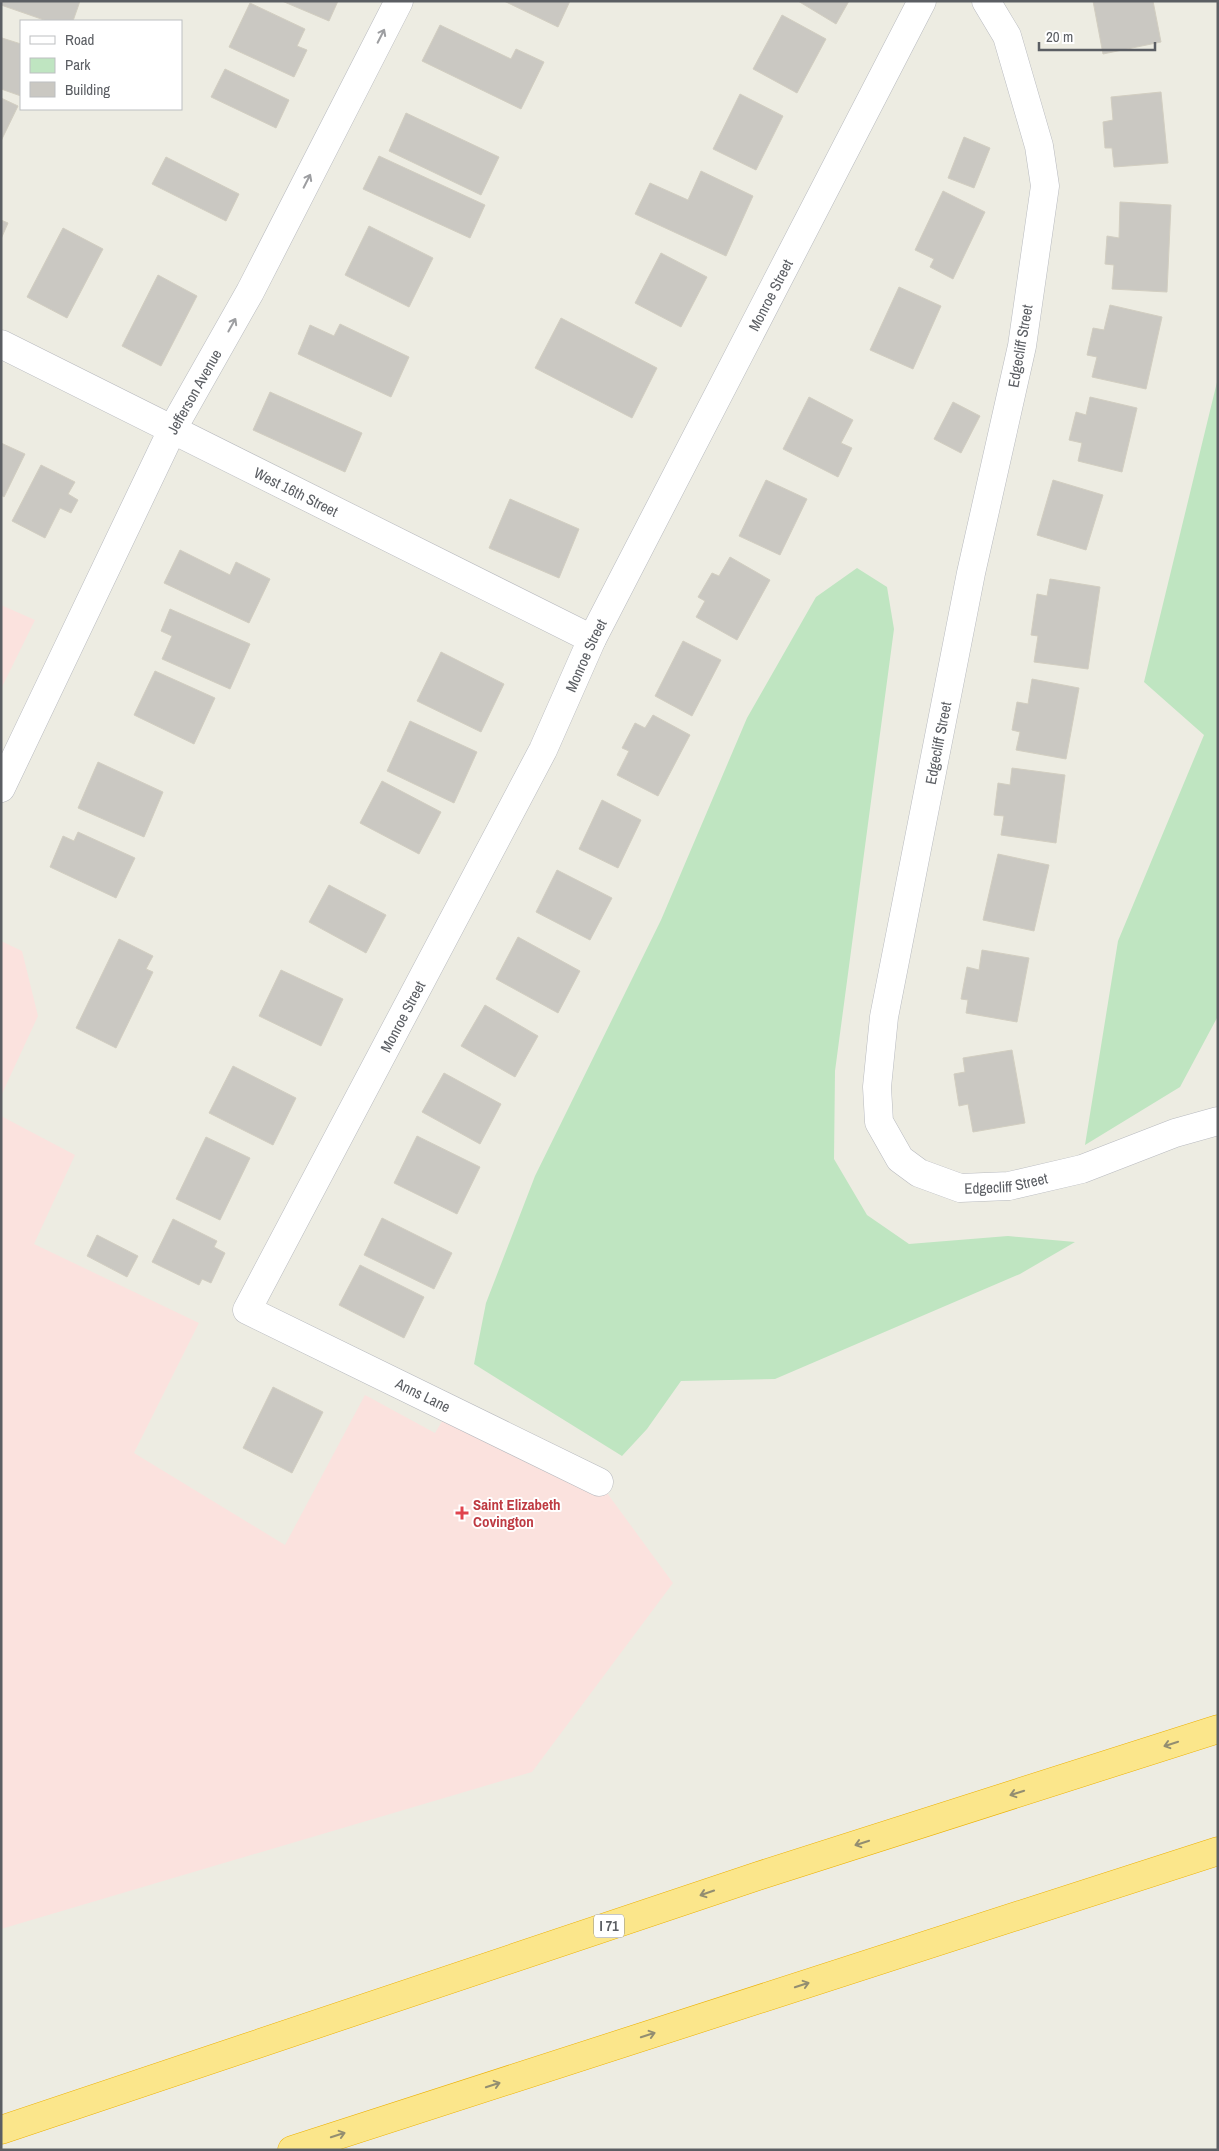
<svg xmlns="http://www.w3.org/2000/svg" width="1219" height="2151" font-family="'Archivo Narrow',sans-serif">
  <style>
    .medical { fill: #fbe2de }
    .green { fill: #bfe5c1 }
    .building { fill: #cac8c2; stroke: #d2cec1 }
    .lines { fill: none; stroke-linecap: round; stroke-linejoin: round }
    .minor-casing { stroke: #b8babf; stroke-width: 29 }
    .highway-casing { stroke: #ecb103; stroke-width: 29 }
    .minor { stroke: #fff; stroke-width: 28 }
    .highway { stroke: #fbe68b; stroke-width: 28 }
    .oneway { stroke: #9d9ea1 }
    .oneway2 { stroke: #938e71 }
    .health-dot { fill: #e0444e; stroke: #fff; stroke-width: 2 }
    .labels { text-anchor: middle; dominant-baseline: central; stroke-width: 4; stroke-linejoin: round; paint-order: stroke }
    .shield { fill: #fff; stroke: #8c8e92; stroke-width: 1 }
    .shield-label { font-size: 14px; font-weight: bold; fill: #5b5e63 }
    .street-label { font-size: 15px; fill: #5b5e63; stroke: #fff }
    .health-label { font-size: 15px; font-weight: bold; fill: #be3a42; stroke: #fff; text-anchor: start }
  </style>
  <rect width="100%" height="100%" fill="#edece2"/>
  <path class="medical" d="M1 605 35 620 1 689Z
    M1 941 22 951 38 1016 1 1096Z
    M1 1116 75 1155 34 1244 199 1323 134 1453 285 1545 365 1395 435 1433 450 1408 599 1482 673 1583 532 1772 1 1929Z"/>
  <path class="green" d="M1218 378V1016L1180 1087 1085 1145 1118 941 1204 735 1144 682Z
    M857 568 887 587 894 629 835 1071 834 1159 867 1215 909 1244 1008 1236 1075 1242 1020 1274 775 1379 681 1381 647 1429 622 1456 474 1364 486 1303 535 1176 661 920 747 718 816 597Z"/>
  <path class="building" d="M3 1H80L73 21H47L1 5Z
    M282 1H338L329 21Z
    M504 1H570L558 27Z
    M798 1H849L836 24Z
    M1093 1H1153L1161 42 1103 54Z
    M250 3 305 29 297 46 307 50 294 77 229 47Z
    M782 15 826 39 797 93 753 69Z
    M440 25 511 59 516 49 544 62 521 109 422 61Z
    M2 38 21 44V96L1 89Z
    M225 69 289 100 276 128 211 97Z
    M1161 92 1168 163 1114 167 1112 148H1105L1103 122 1113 120 1111 97Z
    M740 94 783 116 756 170 713 149Z
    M1 98 18 106 1 141Z
    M406 113 499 157 481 195 389 151Z
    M964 137 990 148 974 188 948 178Z
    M379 156 485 205 470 238 363 189Z
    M166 157 239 194 226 221 152 184Z
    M701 171 753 196 726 256 635 214 650 183 688 200Z
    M943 191 985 212 953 279 930 267 934 259 915 250Z
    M1120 202 1171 205 1167 292 1112 289 1114 265 1105 264 1107 236 1119 238Z
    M1 220 8 223 1 239Z
    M369 226 433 258 409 307 345 275Z
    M63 228 103 249 67 318 27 297Z
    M661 253 707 277 681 327 635 303Z
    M158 275 197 296 161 366 122 346Z
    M899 287 941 306 913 369 870 350Z
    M1110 305 1162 317 1146 389 1092 377 1097 357 1087 355 1093 328 1104 330Z
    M561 318 657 368 632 418 535 368Z
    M340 324 409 357 391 397 298 354 310 325 334 336Z
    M270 392 362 433 345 472 253 430Z
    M809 397 853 420 841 443 852 448 838 477 783 449Z
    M1090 397 1137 408 1122 472 1078 461 1082 443 1069 440 1076 412 1086 415Z
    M953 402 980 416 961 453 934 439Z
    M1 443 25 454 4 497 1 495Z
    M41 465 75 482 68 494 78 500 71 513 60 508 45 538 12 521Z
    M766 480 807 499 780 555 739 536Z
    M1053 480 1103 495 1086 550 1037 535Z
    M510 499 579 529 559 578 489 548Z
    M180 550 230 575 236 562 270 579 249 623 164 583Z
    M730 557 770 580 737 640 696 617 705 601 698 597 712 573 719 576Z
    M1050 579 1100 587 1088 669 1034 662 1038 636 1031 635 1037 594 1047 596Z
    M170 609 250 644 230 689 162 659 172 636 161 631Z
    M683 641 721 660 692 716 655 696Z
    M441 652 504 684 481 732 417 701Z
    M155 671 215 698 194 744 134 715Z
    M1032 679 1079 688 1066 759 1016 750 1020 732 1012 730 1017 702 1028 704Z
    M653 715 690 735 658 796 617 775 629 751 622 748 635 723 645 728Z
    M410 721 477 752 454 803 387 771Z
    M98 762 163 792 144 837 78 808Z
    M1012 768 1065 775 1056 843 1001 835 1004 816 994 815 998 783 1010 785Z
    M382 781 441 812 419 854 360 823Z
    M602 800 641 820 618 868 579 849Z
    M78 832 135 858 116 898 50 867 63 836 74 841Z
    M998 854 1049 865 1034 931 983 920Z
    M557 870 612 898 590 940 536 912Z
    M329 885 386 915 366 953 309 922Z
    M518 937 580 971 558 1013 496 979Z
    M119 939 153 956 146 969 153 972 116 1048 76 1028Z
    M982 950 1029 958 1017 1022 966 1013 968 1000 961 999 967 967 979 970Z
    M281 970 343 999 321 1046 259 1016Z
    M485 1005 538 1036 515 1077 461 1046Z
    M1012 1050 1025 1123 973 1132 968 1104 959 1106 954 1074 965 1072 963 1058Z
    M233 1066 296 1098 273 1145 209 1113Z
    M444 1073 501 1104 480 1144 422 1112Z
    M417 1136 480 1167 457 1214 394 1183Z
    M206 1137 250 1158 220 1220 176 1199Z
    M382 1218 452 1253 434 1289 364 1255Z
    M173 1219 217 1241 214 1247 225 1253 211 1283 202 1279 199 1285 152 1262Z
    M97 1235 138 1256 127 1277 87 1256Z
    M360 1265 424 1297 404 1338 339 1305Z
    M273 1387 323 1412 292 1473 243 1448Z"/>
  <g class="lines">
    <g class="minor-casing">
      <g id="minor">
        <path id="s1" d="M986 1 1007 36 1039 146 1045 186 1022 346 971 573 884 1017 877 1087 879 1122 900 1159 919 1173 960 1188 1009 1186 1082 1169 1175 1133 1218 1121"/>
        <path id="s2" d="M1 344 592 639"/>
        <path id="s3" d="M1 788 173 428 250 292 399 1"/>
        <path id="s4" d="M599 1482 247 1310 543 750 592 639 922 1"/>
      </g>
    </g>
    <g class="highway-casing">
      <path id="highway" d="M1 2130 758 1876 1218 1729
        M292 2150 1218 1851"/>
    </g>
    <use href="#minor" class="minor"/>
    <use href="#highway" class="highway"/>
  </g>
  <defs><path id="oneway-shaft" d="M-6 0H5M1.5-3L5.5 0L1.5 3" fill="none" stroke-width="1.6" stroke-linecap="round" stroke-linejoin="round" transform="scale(1.25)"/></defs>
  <g class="oneway">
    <use href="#oneway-shaft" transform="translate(381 36) rotate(-63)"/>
    <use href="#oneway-shaft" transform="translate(307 181) rotate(-63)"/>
    <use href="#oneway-shaft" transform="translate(232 325) rotate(-61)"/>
  </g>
  <g class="oneway2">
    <use href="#oneway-shaft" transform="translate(1171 1744) rotate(162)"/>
    <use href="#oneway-shaft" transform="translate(1017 1793) rotate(162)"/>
    <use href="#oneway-shaft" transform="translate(862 1843) rotate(162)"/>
    <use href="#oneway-shaft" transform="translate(707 1893) rotate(161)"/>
    <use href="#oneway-shaft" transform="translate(802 1985) rotate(-18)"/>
    <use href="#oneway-shaft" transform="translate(648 2035) rotate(-18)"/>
    <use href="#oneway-shaft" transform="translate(493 2085) rotate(-18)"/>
    <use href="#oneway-shaft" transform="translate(338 2135) rotate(-18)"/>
  </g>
  <path class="health-dot" d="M459.5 1505.5h5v5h5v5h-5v5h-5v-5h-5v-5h5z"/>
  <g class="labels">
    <rect class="shield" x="594" y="1914.5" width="30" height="23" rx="4"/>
    <g class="shield-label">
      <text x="609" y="1926">I 71</text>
    </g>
    <g class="street-label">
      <text stroke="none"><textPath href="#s4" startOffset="1534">Monroe Street</textPath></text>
      <text transform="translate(1020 346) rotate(-80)">Edgecliff Street</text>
      <text stroke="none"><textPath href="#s3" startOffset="441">Jefferson Avenue</textPath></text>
      <text stroke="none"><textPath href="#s2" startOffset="330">West 16th Street</textPath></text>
      <text stroke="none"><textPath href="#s4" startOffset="1129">Monroe Street</textPath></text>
      <text transform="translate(938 743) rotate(-79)">Edgecliff Street</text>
      <text stroke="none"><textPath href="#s4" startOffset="724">Monroe Street</textPath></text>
      <text stroke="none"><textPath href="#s1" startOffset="1304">Edgecliff Street</textPath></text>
      <text transform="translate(423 1395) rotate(26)">Anns Lane</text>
    </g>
    <g class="health-label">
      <text x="473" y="1504">Saint Elizabeth<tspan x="473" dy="17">Covington</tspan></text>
    </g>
  </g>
  <rect width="1219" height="2151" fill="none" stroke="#5b5e63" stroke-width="5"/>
  <rect x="20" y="20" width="162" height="90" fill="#ffffff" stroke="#bdbfc1"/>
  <rect x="30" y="36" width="25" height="8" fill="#ffffff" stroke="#bdbfc1"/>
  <text x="65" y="45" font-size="15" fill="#5b5e63">Road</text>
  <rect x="30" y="58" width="25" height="15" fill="#bfe5c1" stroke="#bdbfc1"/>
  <text x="65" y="70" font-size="15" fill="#5b5e63">Park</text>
  <rect x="30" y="82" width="25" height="15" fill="#cac8c2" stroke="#bdbfc1"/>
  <text x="65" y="95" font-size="15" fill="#5b5e63">Building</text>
  <path d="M1039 42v8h116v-8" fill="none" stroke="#5b5e63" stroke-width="2.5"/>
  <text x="1046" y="42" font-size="15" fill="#5b5e63" stroke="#ffffff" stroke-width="4" paint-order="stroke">20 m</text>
</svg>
